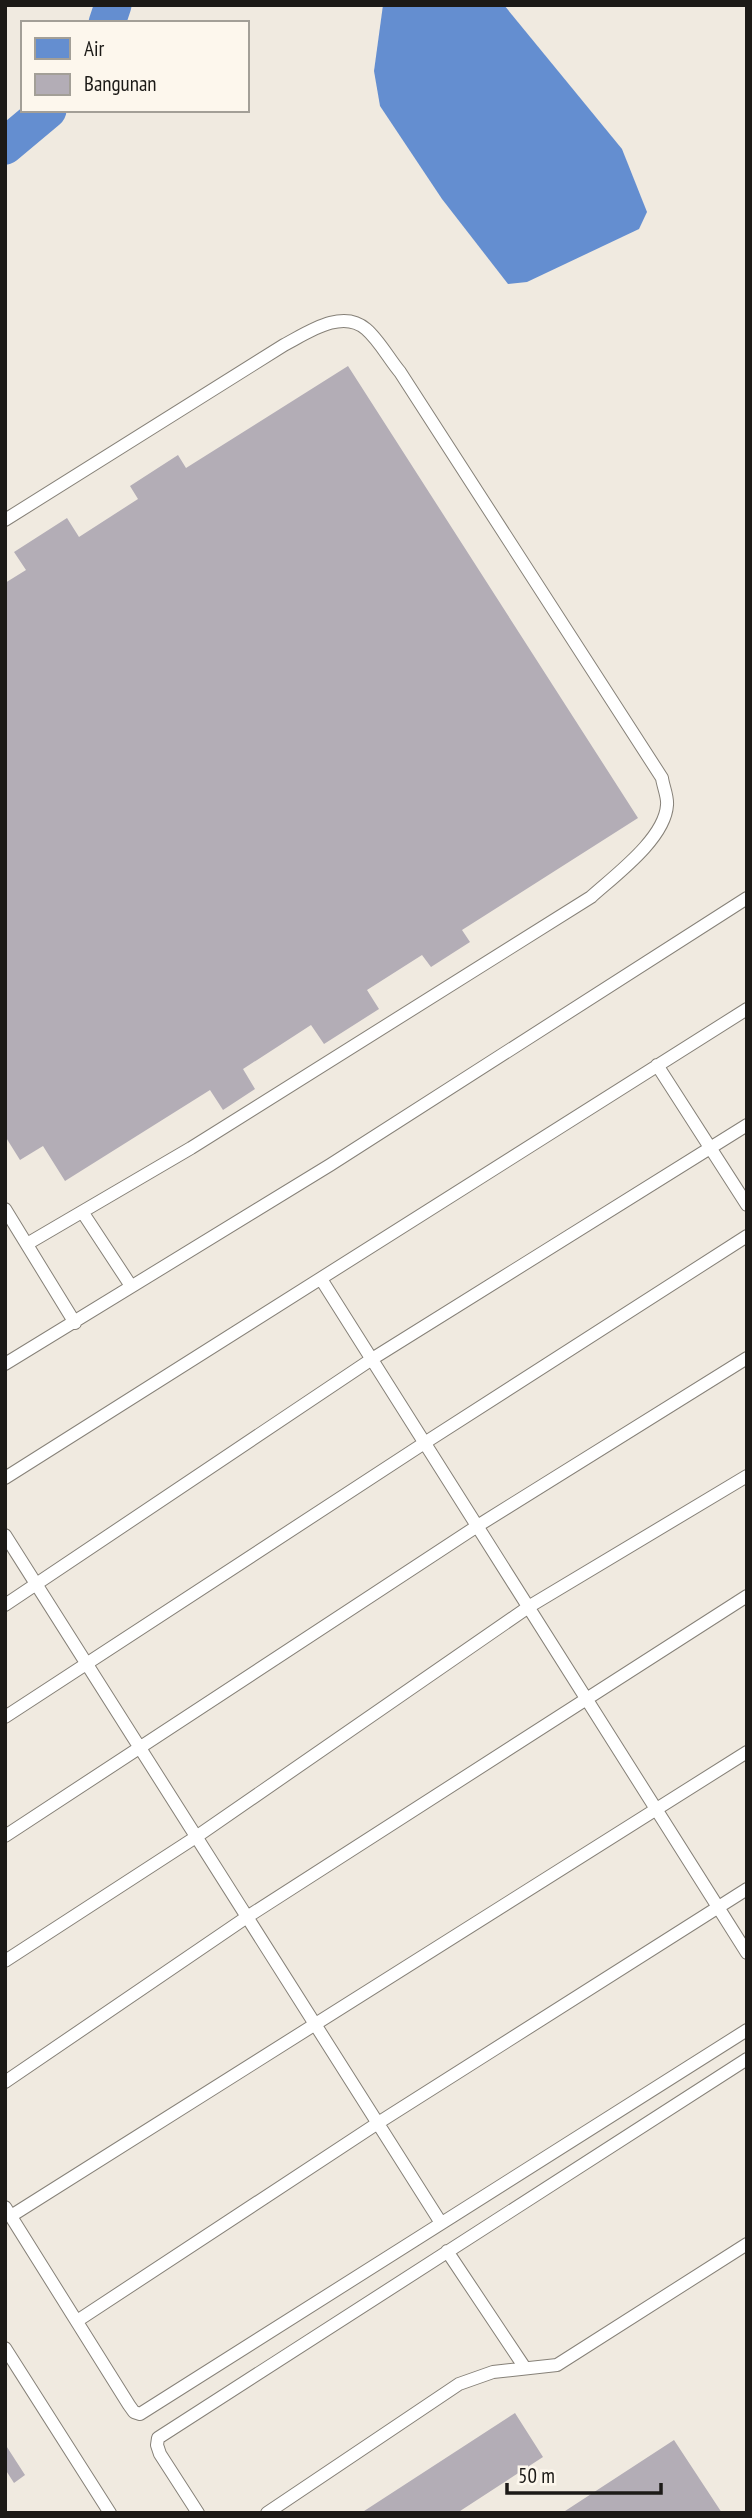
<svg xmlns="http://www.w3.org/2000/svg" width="752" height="2518" font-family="'PT Sans Narrow',sans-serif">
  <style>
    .water { fill: #648ed0 }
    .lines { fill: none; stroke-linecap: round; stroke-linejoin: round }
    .river { stroke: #648ed0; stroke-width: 37 }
    .building { fill: #b3adb6 }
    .lane-casing { stroke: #868178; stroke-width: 14 }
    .lane { stroke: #fff; stroke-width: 12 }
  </style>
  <rect width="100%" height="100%" fill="#f0eae0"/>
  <path class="water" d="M383 5H504L622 149 647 212 639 229 527 282 508 284 442 199 380 106 374 71Z"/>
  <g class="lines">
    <path class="river" d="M107 23 113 5
      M5 146 48 110"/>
  </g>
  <path class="building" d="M348 366 638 818 462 930 470 942 431 967 422 955 367 990 379 1009 324 1044 311 1025 243 1069 255 1089 223 1110 210 1090 65 1181 43 1146 20 1160 5 1136V583L26 570 14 552 67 518 79 537 138 499 130 486 178 455 186 468Z
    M515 2413 543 2457 457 2513H361Z
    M674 2440 722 2513H562Z
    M5 2444 25 2475 14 2483 5 2469Z"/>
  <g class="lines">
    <g class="lane-casing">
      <path id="lane" d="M5 520 284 345C307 333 342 308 366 329 379 340 389 359 400 372L662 778C663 786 668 797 667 805 665 839 614 876 591 897L191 1148 27 1244
        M657 1065 747 1205
        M5 1209 75 1323
        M83 1213 131 1286
        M321 1279 747 1953
        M5 1364 330 1165 747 898
        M5 1478 747 1009
        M5 1535 441 2223
        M5 1605 372 1359 747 1125
        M5 1717 426 1442 747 1236
        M5 1836 479 1525 747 1358
        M5 1961 196 1837 530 1606 747 1476
        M5 2082 247 1917 747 1596
        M5 2207 129 2405 134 2412 140 2414 747 2030
        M11 2216 747 1752
        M447 2251 525 2368
        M77 2321 378 2123 747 1889
        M5 2348 110 2513
        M198 2513 160 2454 157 2445 158 2438 747 2059
        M267 2513 459 2384 493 2372 557 2365 747 2244"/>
    </g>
    <use href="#lane" class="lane"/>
  </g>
  <rect width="752" height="2518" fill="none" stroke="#1c1a17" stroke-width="14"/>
  <rect x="21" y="21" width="228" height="91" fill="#fdf7ed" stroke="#a39f97" stroke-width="2"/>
  <rect x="35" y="38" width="35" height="21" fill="#648ed0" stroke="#a39f97" stroke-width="2"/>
  <text x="84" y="56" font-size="21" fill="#1c1a17">Air</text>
  <rect x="35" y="74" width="35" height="21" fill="#b3adb6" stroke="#a39f97" stroke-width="2"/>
  <text x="84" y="91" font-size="21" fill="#1c1a17">Bangunan</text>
  <path d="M507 2483v10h154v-10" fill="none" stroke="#1c1a17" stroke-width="3.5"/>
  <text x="518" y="2483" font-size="21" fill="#1c1a17" stroke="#fdf7ed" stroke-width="5" paint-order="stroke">50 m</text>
</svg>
